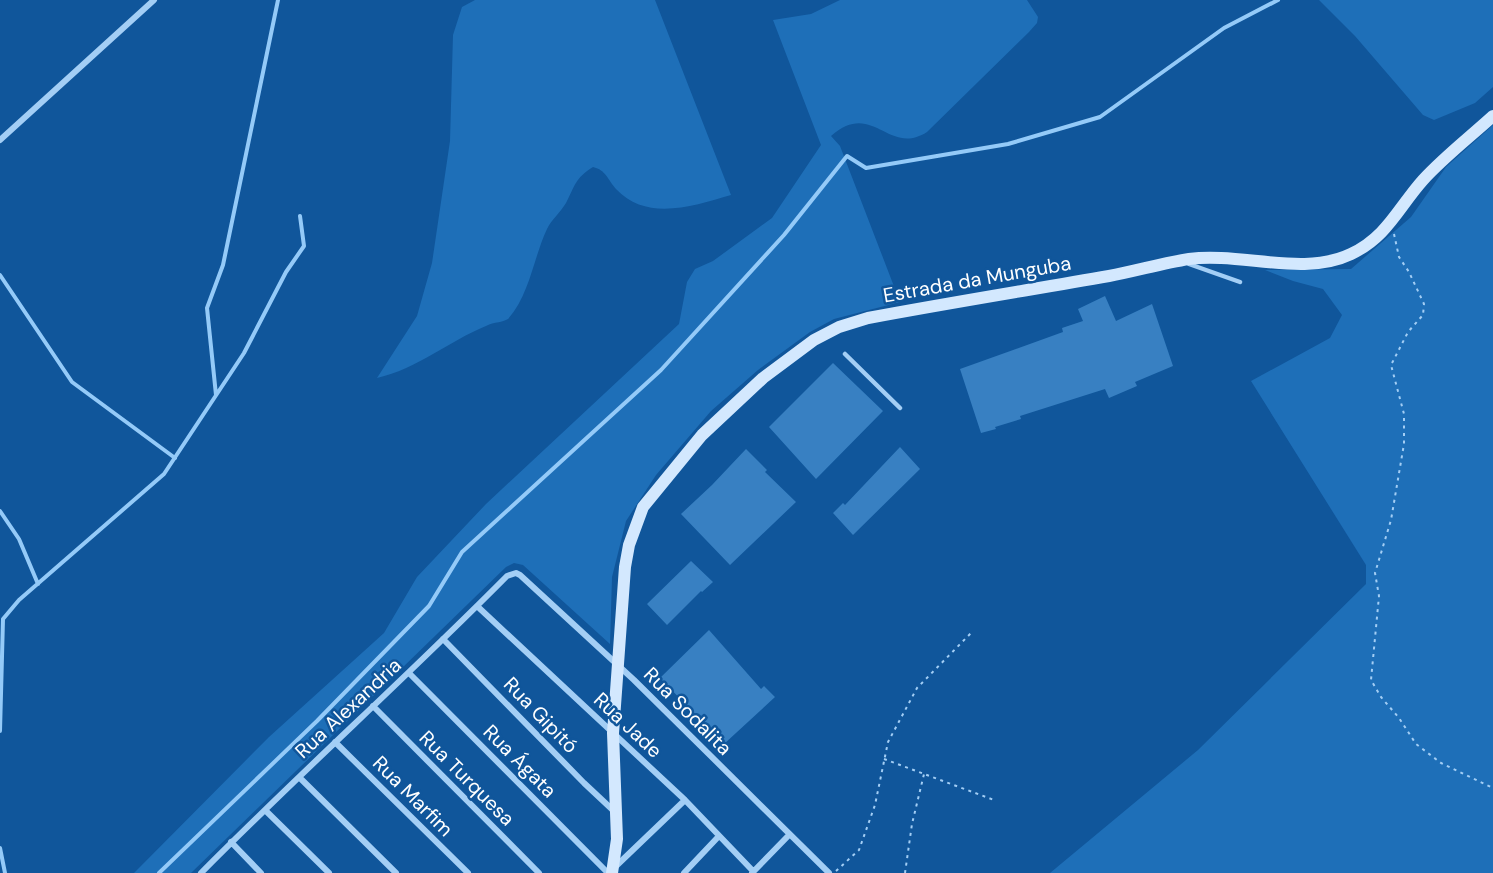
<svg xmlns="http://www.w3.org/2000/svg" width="1493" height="873" font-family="'DM Sans',sans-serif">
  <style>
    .green { fill: #1e6fb8 }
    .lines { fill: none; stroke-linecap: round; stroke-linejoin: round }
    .stream { stroke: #94caf8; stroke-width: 4 }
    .building { fill: #3880c2 }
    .path { stroke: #a3cef5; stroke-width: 2; stroke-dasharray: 3 4.5; stroke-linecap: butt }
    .lane { stroke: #a3cef5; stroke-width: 4.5 }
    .street { stroke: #a3cef5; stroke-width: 6 }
    .secondary { stroke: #d3e8fe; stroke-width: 12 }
    .labels { text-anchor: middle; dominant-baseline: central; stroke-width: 5; stroke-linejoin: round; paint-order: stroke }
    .street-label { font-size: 20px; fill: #fff; stroke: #10569b }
  </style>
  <rect width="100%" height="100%" fill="#10569b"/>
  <path class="green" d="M475 0H655L731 195C693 206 647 222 616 189 608 180 606 170 593 167 575 178 575 186 566 203 560 213 551 220 547 229 533 259 530 294 508 319 501 323 493 322 486 326 449 341 417 369 377 378L417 316 432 263 450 141 453 35 462 7Z
    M840 0H1027L1038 17 1037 23 1029 32 927 132C888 157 873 99 831 136L840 146 900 302 834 319 810 332 758 370 711 411 656 475 626 521 612 577 610 644 523 565 514 563 506 567 191 873H134L269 737 384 633 417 577 486 504 679 324 687 282 695 269 713 261 772 218 821 145 773 20 811 14Z
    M1319 0H1493V87L1475 103 1434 120 1423 115 1355 36Z
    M1493 125V873H1050L1198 750 1366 584V565L1251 381 1330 338 1342 315 1323 289 1293 281 1265 270 1351 269 1411 217 1446 167Z"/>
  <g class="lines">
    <path class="stream" d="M0 275 72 382 175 458
      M216 395 207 308 223 265 278 0
      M0 511 19 539 38 584
      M0 731 3 619 19 600 164 474 244 353 286 272 304 246 300 216
      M0 848 5 873
      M159 873 317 721 429 606 462 552 661 370 784 235 847 156 866 168 1008 144 1100 117 1224 28 1278 0"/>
  </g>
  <path class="building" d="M1105 296 1116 321 1152 304 1173 366 1135 382 1137 386 1109 398 1105 389 1020 416 1021 419 995 427 996 429 981 433 960 369 1063 332 1062 328 1083 321 1078 309Z
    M833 363 883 411 816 479 769 427Z
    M900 447 920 469 853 535 833 513 843 503 845 505Z
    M746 449 767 470 765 472 796 502 730 565 681 514 712 485Z
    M691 561 713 582 702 592 701 591 667 625 647 604Z
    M709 630 761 689 764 686 775 697 724 744 660 678Z"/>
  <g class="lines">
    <path class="path" d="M1394 234 1399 257 1409 272 1424 304 1423 315 1408 332 1391 365 1404 414V444L1391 520 1375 573 1379 596 1371 680 1381 697 1399 718 1416 744 1441 763 1493 788
      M884 759 994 800
      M836 871 859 850 875 805 888 742 917 688 973 631
      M905 873 912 824 924 774"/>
    <path class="lane" d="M1189 264 1240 282
      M845 354 900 408"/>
    <path class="street" d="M0 140 154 0
      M477 606 685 800 753 871
      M443 639 584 783 616 813
      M409 673 608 873
      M373 706 539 873
      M335 742 468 873
      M299 777 396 873
      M265 810 329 873
      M231 842 261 873
      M614 868 685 800
      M201 873C301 772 407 677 507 576L516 573 520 575 634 680 829 873
      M684 873 719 836
      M752 873 789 835"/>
    <path class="secondary" d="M612 873 617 839 613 733 625 567 629 545 643 507 702 435 763 378 814 340 839 327 868 318C948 303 1029 290 1109 276 1136 271 1163 263 1189 259 1241 252 1303 277 1351 254 1387 237 1398 208 1423 180 1444 157 1470 137 1493 116"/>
  </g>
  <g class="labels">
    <g class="street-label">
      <text transform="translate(977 279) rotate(-10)">Estrada da Munguba</text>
      <text transform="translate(348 708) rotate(-43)">Rua Alexandria</text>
      <text transform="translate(688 711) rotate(45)">Rua Sodalita</text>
      <text transform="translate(541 715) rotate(46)">Rua Gipitó</text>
      <text transform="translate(628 725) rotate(43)">Rua Jade</text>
      <text transform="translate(520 761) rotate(45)">Rua Ágata</text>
      <text transform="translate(467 778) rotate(45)">Rua Turquesa</text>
      <text transform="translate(413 796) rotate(45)">Rua Marfim</text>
    </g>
  </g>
</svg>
